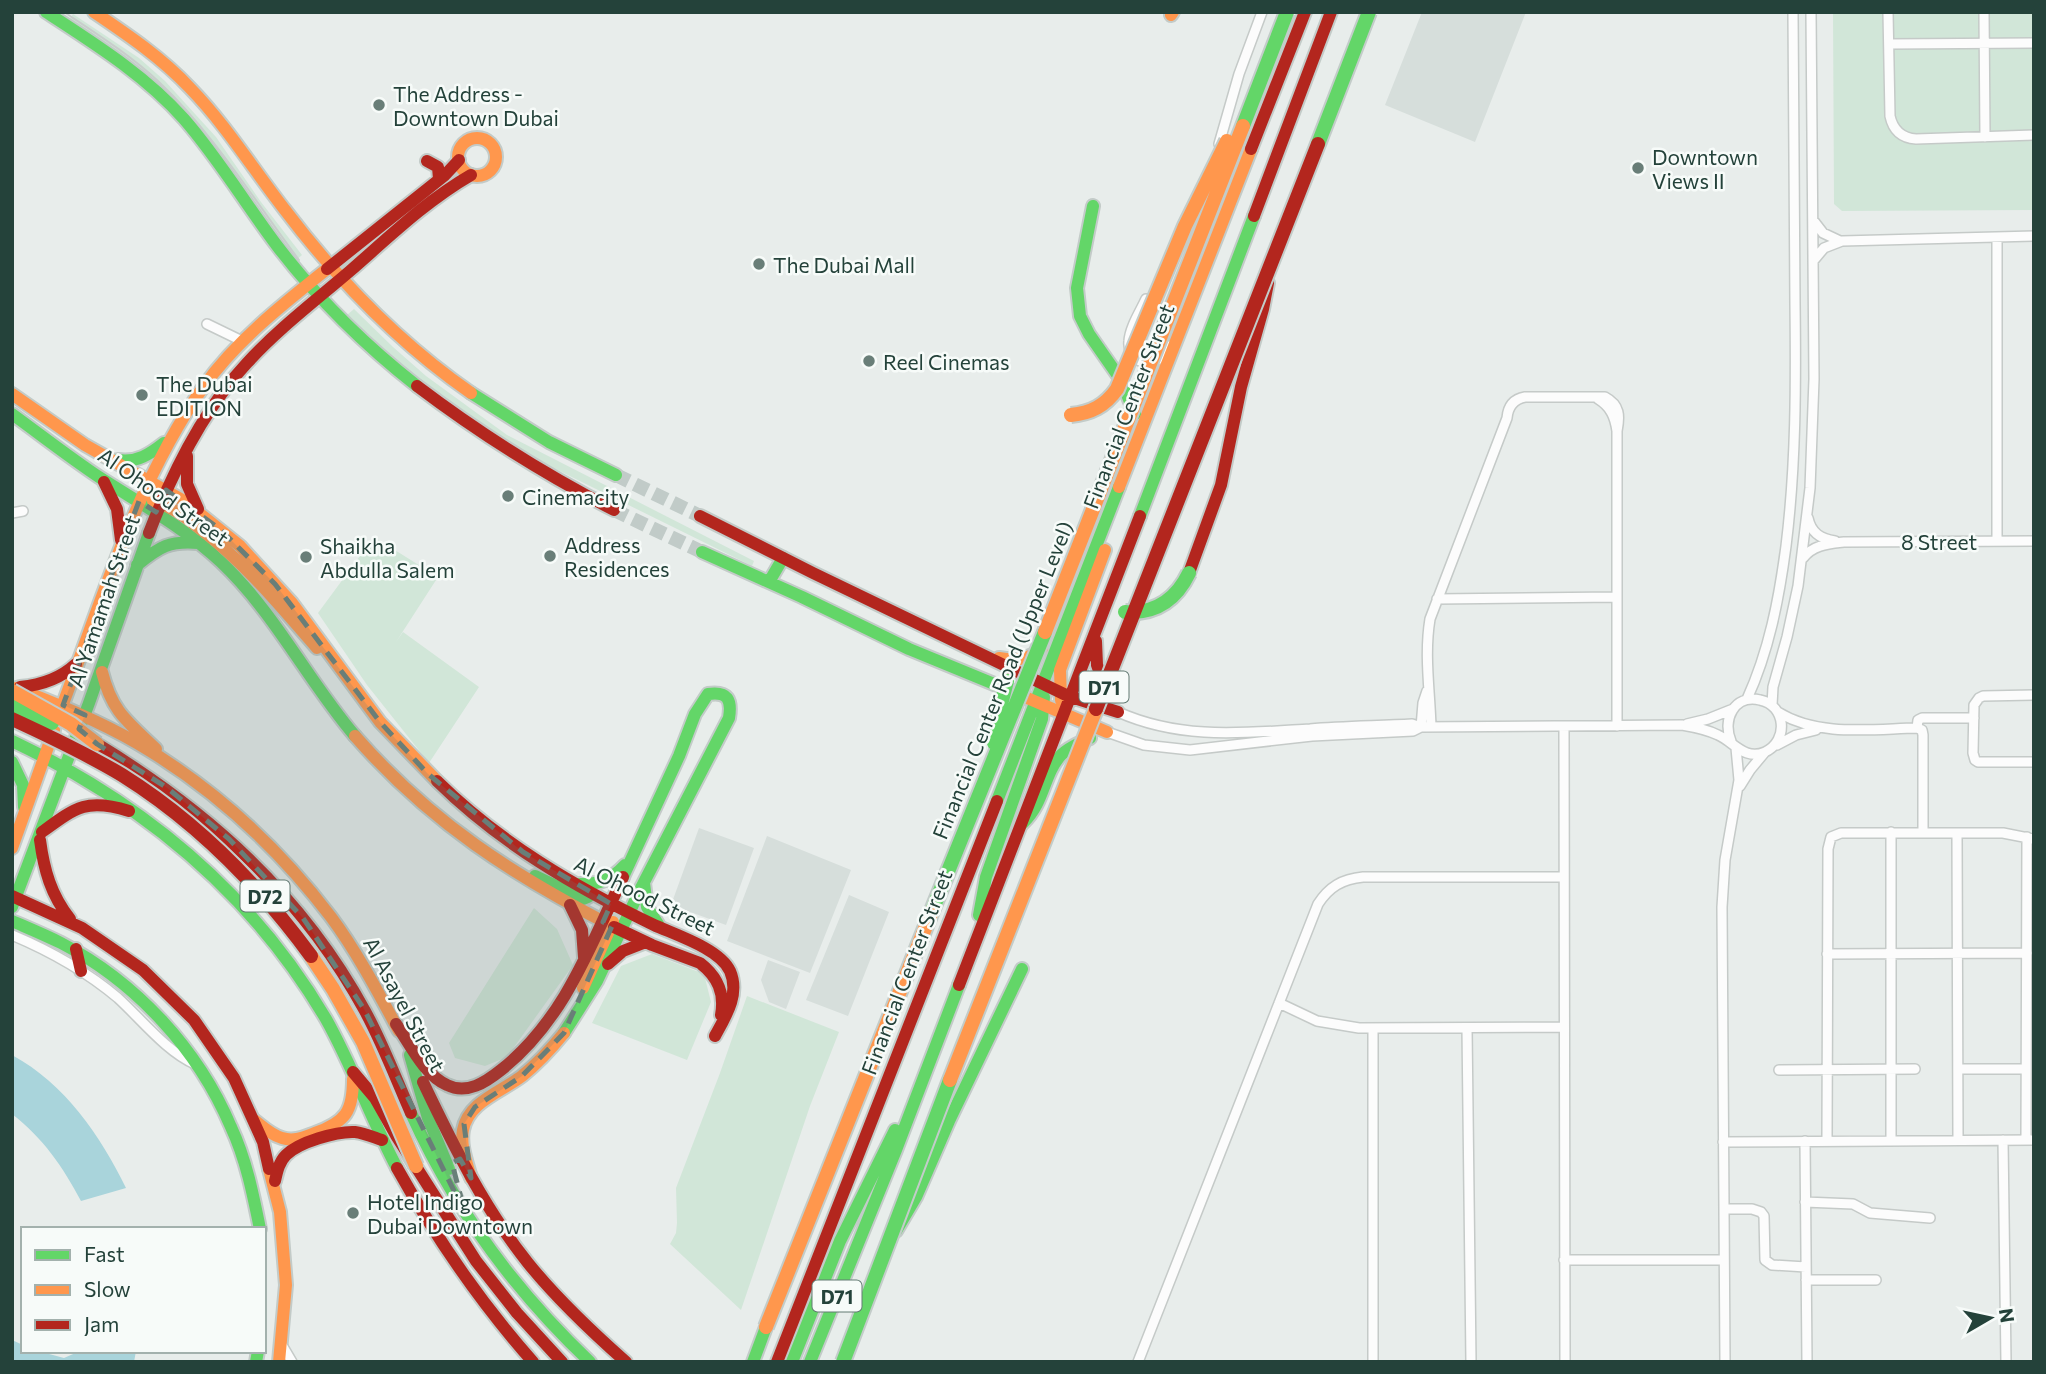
<svg xmlns="http://www.w3.org/2000/svg" width="2046" height="1374" font-family="Commissioner,sans-serif">
  <style>
    .built { fill: #d6dedb }
    .green { fill: #d1e6d8 }
    .water { fill: #a9d4db }
    .lines { fill: none; stroke-linecap: round; stroke-linejoin: round }
    .primary-tunnel { stroke: #c1cbc8; stroke-width: 14; stroke-dasharray: 14 7; stroke-linecap: butt }
    .street-casing { stroke: #c5cac8; stroke-width: 12 }
    .fast-casing { stroke: #c3cbc8; stroke-width: 16 }
    .slow-casing { stroke: #c3cbc8; stroke-width: 16 }
    .jam-casing { stroke: #c3cbc8; stroke-width: 16 }
    .street { stroke: #fcfcfc; stroke-width: 9 }
    .fast { stroke: #63d668; stroke-width: 12 }
    .slow { stroke: #ff974d; stroke-width: 12 }
    .jam { stroke: #b3261e; stroke-width: 12 }
    .tram { stroke: #c9cdcc; stroke-width: 2 }
    .fast-bridge-casing { stroke: #c3ccc9; stroke-width: 18; stroke-linecap: butt }
    .slow-bridge-casing { stroke: #c3ccc9; stroke-width: 18; stroke-linecap: butt }
    .jam-bridge-casing { stroke: #c3ccc9; stroke-width: 18; stroke-linecap: butt }
    .fast-bridge { stroke: #63d668; stroke-width: 14 }
    .slow-bridge { stroke: #ff974d; stroke-width: 14 }
    .jam-bridge { stroke: #b3261e; stroke-width: 14 }
    .marked { fill: #697e78; fill-opacity: 0.2; stroke: #697e78; stroke-width: 5; stroke-dasharray: 14 9; stroke-linejoin: round }
    .poi-dot { fill: #697e78; stroke: #f7fbf9; stroke-width: 2.5 }
    .labels { text-anchor: middle; dominant-baseline: central; stroke-width: 5; stroke-linejoin: round; paint-order: stroke }
    .shield { fill: #f7fbf9; stroke: #637a73; stroke-width: 2 }
    .shield-label { font-size: 19px; font-weight: bold; fill: #24423a }
    .poi-label { font-size: 21px; fill: #24423a; stroke: #f7fbf9; text-anchor: start }
    .street-label { font-size: 21px; fill: #24423a; stroke: #f7fbf9 }
  </style>
  <rect width="100%" height="100%" fill="#e8edeb"/>
  <path class="built" d="M1422 12H1526L1475 142 1385 105Z
    M699 828 754 848 726 925 671 905Z
    M767 836 851 870 810 973 727 941Z
    M849 895 889 912 848 1016 806 1000Z
    M768 960 800 972 786 1009 769 1002 761 980Z"/>
  <path class="green" d="M1833 12H2034V210L1842 211 1834 204Z
    M73 14 139 58 165 81 216 137 261 202 302 255 294 262 212 146 68 22Z
    M354 309 393 347 426 376 507 435 754 561 752 566 517 450 476 424 410 373 347 315Z
    M374 537 438 577 396 642 403 632 479 687 429 763 367 685 318 613Z
    M534 908 557 929 573 965 507 1057 485 1066 455 1058 449 1043Z
    M652 954 704 974 711 1002 687 1060 592 1023 621 966Z
    M747 996 839 1032 810 1106 741 1310 670 1244 676 1233 677 1223 676 1188 720 1073Z"/>
  <path class="water" d="M12 1055C65 1084 100 1135 126 1188L81 1201C63 1167 43 1138 12 1114Z
    M12 1340 23 1345V1351H38L64 1358 80 1351H136L134 1362H12Z"/>
  <g class="lines">
    <path class="primary-tunnel" d="M616 475 700 516
      M614 510 702 552"/>
    <g class="street-casing">
      <path id="street" d="M1888 12 1890 116C1893 130 1901 138 1916 139L2034 135
        M1984 12 1985 137
        M1889 44 2034 43
        M1219 144 1239 74 1262 12
        M1813 220 1823 233 1840 241
        M1997 238V541
        M1813 261 1824 248 1842 241 2034 236
        M1146 299C1140 312 1130 327 1129 341 1127 358 1145 369 1159 359 1164 356 1166 350 1169 346
        M207 324 242 341
        M1598 399C1611 407 1615 417 1617 431V726
        M12 513 23 511
        M1808 518C1811 533 1821 539 1835 541
        M1803 558C1813 545 1827 544 1844 542L2034 541
        M1437 599 1617 597
        M2034 695 1983 696 1979 698 1974 705 1973 753 1975 760 1978 762H2034
        M1747 699C1769 651 1779 599 1786 546 1796 465 1796 385 1795 303 1795 206 1794 109 1793 12
        M1772 705 1773 687 1787 637 1798 586 1810 488 1814 379 1811 12
        M1118 712C1181 740 1243 733 1310 729 1344 726 1378 726 1412 724L1421 727 1682 725C1694 727 1706 729 1718 735 1734 742 1745 761 1765 752 1789 741 1786 705 1760 700 1734 694 1722 720 1731 741
        M1778 712C1818 737 1871 729 1917 728L1922 730 1923 735V833
        M1687 724 1708 719 1733 709
        M1564 726 1565 1362
        M1421 727 1423 703 1427 691
        M1431 727C1430 691 1424 655 1430 619L1507 418C1508 406 1514 399 1525 397H1605C1620 405 1620 416 1617 431
        M1917 728 1918 720 1922 718H1974
        M1107 732 1144 745 1190 750 1312 736 1413 731 1421 727
        M1777 745 1796 735 1816 730
        M1740 786 1750 770 1765 752
        M1891 832V1141
        M1957 833 1958 1140
        M12 935C50 951 86 971 118 998 141 1019 167 1052 195 1064
        M1827 954 2027 953
        M1279 1003 1317 1021 1359 1028 1564 1027
        M1373 1028V1362
        M1467 1028 1471 1362
        M1958 1069H2026
        M1779 1070 1915 1069
        M2003 1140 2006 1362
        M2026 1140 2027 837
        M1805 1141 1807 1362
        M1827 1141 1828 849 1831 837 1841 833H2003L2034 839
        M1723 1142 2034 1140
        M1805 1202 1853 1204 1870 1213 1930 1218
        M1724 1209H1752L1761 1212 1764 1216 1765 1260 1772 1265 1806 1267
        M1564 1260H1724
        M1806 1280H1876
        M282 1345 292 1362
        M1138 1362 1318 904C1329 887 1342 879 1363 877H1564
        M1725 1362 1722 907 1725 860 1739 780 1736 748"/>
    </g>
    <g class="fast-casing">
      <path id="fast" d="M46 12C95 44 145 75 184 119 219 159 246 205 278 247 318 299 366 346 417 386
        M1093 206 1077 288 1080 316 1089 334 1121 380 1135 414
        M471 393 549 442 616 475
        M12 414C41 435 69 457 99 477 141 504 185 528 221 562 275 613 308 681 355 736
        M118 460C137 463 150 454 164 443
        M1140 516 1254 216
        M702 552 802 597 909 649 999 686
        M137 565C159 547 170 540 199 543
        M769 582 783 558
        M12 741C143 803 252 893 326 1019 353 1067 371 1119 397 1168
        M12 762 23 785 24 807
        M997 801 1119 487
        M1023 823C1045 802 1043 775 1061 755 1069 747 1080 743 1090 738
        M535 876 583 899 588 897 587 890
        M644 883 647 907 658 924
        M580 884C599 885 612 879 625 865
        M12 907 89 703 149 533
        M979 915 986 877 1042 719 1044 697
        M12 921C28 928 45 935 61 943 136 982 198 1049 231 1127 246 1159 253 1194 260 1229
        M564 1033 597 981 641 888 729 718C732 700 728 691 708 694L695 714 679 756 623 877
        M410 1055 428 1118 449 1169
        M411 1113C454 1208 515 1291 590 1362
        M896 1231 916 1197 949 1121 1022 969
        M256 1362 258 1351
        M753 1362 766 1327
        M792 1362 840 1241 895 1130
        M810 1362 896 1150 959 985"/>
    </g>
    <g class="slow-casing">
      <path id="slow" d="M94 12C128 35 162 58 190 88 226 125 253 169 285 210 338 280 399 343 471 393
        M1171 15 1173 12
        M458 157a19 19 0 1 1 38 0a19 19 0 1 1-38 0Z
        M12 394 85 445 184 501 240 546 292 603 380 722 437 781
        M1119 487 1251 149
        M153 501C175 508 185 517 203 531 247 565 281 607 317 648
        M999 658C1016 661 1029 660 1042 648
        M102 672C112 712 128 722 156 749
        M999 686 1107 732
        M16 688C57 704 99 721 137 743 212 787 278 847 331 917 357 952 378 992 399 1031
        M1061 700 1060 670 1105 550
        M60 712C101 603 136 482 204 386 236 341 283 304 327 269
        M355 736C431 823 513 875 614 927
        M12 848 54 730
        M583 988 613 922
        M254 1120C263 1127 271 1135 282 1138 294 1142 304 1137 315 1133 346 1122 353 1111 353 1079
        M269 1169 280 1212 286 1285 279 1362
        M471 1178C467 1163 460 1146 463 1130 468 1102 501 1092 522 1076 537 1064 551 1049 564 1033"/>
    </g>
    <g class="jam-casing">
      <path id="jam" d="M1251 149 1305 12
        M427 161 438 167 439 179
        M1254 216 1331 12
        M327 269 445 175 459 160
        M417 386C479 433 544 474 614 510
        M187 456V484L198 509
        M104 482 117 509 121 540
        M700 516 813 573 1068 696 1118 712
        M149 533C172 473 202 411 247 363 278 329 315 301 350 271 389 237 426 201 471 175
        M1189 573 1221 485 1241 387 1263 309 1268 283
        M1096 641 1097 665 1107 693
        M20 687C42 685 60 679 76 664
        M97 744C209 812 302 895 365 1011 383 1044 396 1079 411 1113
        M437 781C500 843 575 887 654 925 676 935 720 949 730 971 740 994 726 1016 715 1036
        M42 832C76 807 87 798 129 811
        M40 840C44 870 51 895 70 919
        M12 896 82 928 143 970 194 1020 234 1078 263 1142 269 1169
        M570 905 582 930 584 957
        M614 927 652 945 700 963C718 977 725 993 721 1015
        M76 949 81 971
        M608 964 623 951 646 942
        M959 985 1140 516
        M396 1024C410 1044 424 1075 447 1085 467 1095 486 1082 501 1070 564 1020 590 947 623 877
        M353 1072 375 1098 397 1137 476 1261 517 1313 562 1362
        M423 1082C453 1145 484 1208 528 1263 557 1299 591 1331 626 1362
        M397 1168C436 1238 480 1302 533 1362
        M275 1181C277 1172 279 1162 286 1155 299 1142 337 1131 355 1132 364 1133 373 1137 382 1140
        M777 1362 997 801"/>
    </g>
    <use href="#street" class="street"/>
    <use href="#fast" class="fast"/>
    <use href="#slow" class="slow"/>
    <use href="#jam" class="jam"/>
    <path class="tram" d="M64 12C97 34 130 55 159 82 214 134 254 200 299 260"/>
    <g class="fast-bridge-casing">
      <path id="fast-bridge" d="M1243 126 1287 12
        M1318 144 1369 12
        M1125 612C1155 614 1176 600 1189 573
        M12 705 52 723
        M994 743 996 724 1007 681
        M932 911 1045 632
        M843 1362 950 1080"/>
    </g>
    <g class="slow-bridge-casing">
      <path id="slow-bridge" d="M1071 415C1091 413 1105 406 1117 389L1185 226 1227 141
        M1045 632 1243 126
        M12 691 71 724 97 744
        M311 956 333 989 363 1042 416 1166
        M950 1080 1096 709
        M766 1327 932 911"/>
    </g>
    <g class="jam-bridge-casing">
      <path id="jam-bridge" d="M1096 709 1318 144
        M12 719C49 736 87 754 122 775 197 822 259 885 311 956"/>
    </g>
    <use href="#fast-bridge" class="fast-bridge"/>
    <use href="#slow-bridge" class="slow-bridge"/>
    <use href="#jam-bridge" class="jam-bridge"/>
  </g>
  <path class="marked" d="M166 490 221 530 275 584 380 722 428 774 523 852 611 904 603 922 612 926 564 1033 522 1076 475 1107 464 1124 471 1178 460 1159 452 1163 465 1213 364 1009 303 918 229 839 166 787 97 744 79 729 85 715 63 705 139 501 156 512Z"/>
  <g class="poi-dot">
    <circle cx="379" cy="105" r="7"/>
    <circle cx="1638" cy="168" r="7"/>
    <circle cx="759" cy="264" r="7"/>
    <circle cx="869" cy="361" r="7"/>
    <circle cx="142" cy="395" r="7"/>
    <circle cx="508" cy="496" r="7"/>
    <circle cx="550" cy="556" r="7"/>
    <circle cx="306" cy="557" r="7"/>
    <circle cx="353" cy="1213" r="7"/>
  </g>
  <g class="labels">
    <g class="shield">
      <rect x="1079.5" y="671.5" width="49" height="31" rx="5"/>
      <rect x="240.5" y="880.5" width="49" height="31" rx="5"/>
      <rect x="812.5" y="1280.5" width="49" height="31" rx="5"/>
    </g>
    <g class="shield-label">
      <text x="1104" y="687">D71</text>
      <text x="265" y="896">D72</text>
      <text x="837" y="1296">D71</text>
    </g>
    <g class="poi-label">
      <text x="393" y="93">The Address -<tspan x="393" dy="24">Downtown Dubai</tspan></text>
      <text x="1652" y="156">Downtown<tspan x="1652" dy="24">Views II</tspan></text>
      <text x="773" y="264">The Dubai Mall</text>
      <text x="883" y="361">Reel Cinemas</text>
      <text x="156" y="383">The Dubai<tspan x="156" dy="24">EDITION</tspan></text>
      <text x="522" y="496">Cinemacity</text>
      <text x="564" y="544">Address<tspan x="564" dy="24">Residences</tspan></text>
      <text x="320" y="545">Shaikha<tspan x="320" dy="24">Abdulla Salem</tspan></text>
      <text x="367" y="1201">Hotel Indigo<tspan x="367" dy="24">Dubai Downtown</tspan></text>
    </g>
    <g class="street-label">
      <text transform="translate(1128 406) rotate(-69)">Financial Center Street</text>
      <text transform="translate(164 496) rotate(35)">Al Ohood Street</text>
      <text x="1939" y="541">8 Street</text>
      <text transform="translate(103 601) rotate(-71)">Al Yamamah Street</text>
      <text transform="translate(1002 680) rotate(-68)">Financial Center Road (Upper Level)</text>
      <text transform="translate(645 895) rotate(26)">Al Ohood Street</text>
      <text transform="translate(906 972) rotate(-69)">Financial Center Street</text>
      <text transform="translate(405 1004) rotate(62)">Al Asayel Street</text>
    </g>
  </g>
  <rect width="2046" height="1374" fill="none" stroke="#24423a" stroke-width="28"/>
  <rect x="21" y="1227" width="245" height="126" fill="#f7fbf9" stroke="#a3b1ad" stroke-width="2"/>
  <rect x="35" y="1250" width="35" height="10" fill="#63d668" stroke="#a3b1ad" stroke-width="2"/>
  <text x="84" y="1262" font-size="21" fill="#24423a">Fast</text>
  <rect x="35" y="1285" width="35" height="10" fill="#ff974d" stroke="#a3b1ad" stroke-width="2"/>
  <text x="84" y="1297" font-size="21" fill="#24423a">Slow</text>
  <rect x="35" y="1320" width="35" height="10" fill="#b3261e" stroke="#a3b1ad" stroke-width="2"/>
  <text x="84" y="1332" font-size="21" fill="#24423a">Jam</text>
  <g transform="translate(1990 1318) rotate(81)" stroke="#f7fbf9" stroke-width="5" paint-order="stroke">
  <path d="M0-5L12 26L0 18L-12 26Z" fill="#24423a"/>
  <text y="-10" font-size="19" font-weight="bold" text-anchor="middle" fill="#24423a">N</text>
  </g>
</svg>
